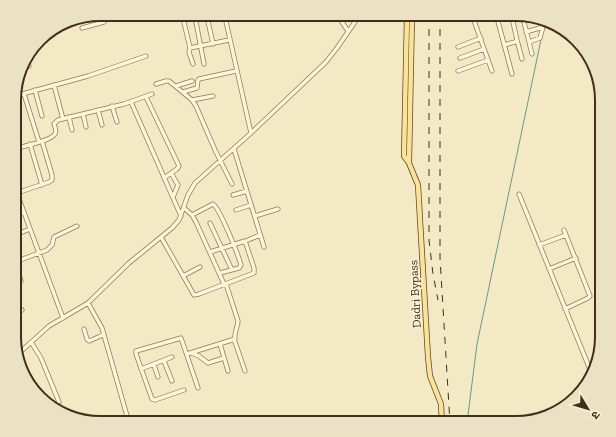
<svg xmlns="http://www.w3.org/2000/svg" width="616" height="437" font-family="'Zilla Slab','Noto Sans Devanagari',serif">
  <style>
    .lines { fill: none; stroke-linecap: round; stroke-linejoin: round }
    .stream { stroke: #6c968e; stroke-width: 1 }
    .minor-casing { stroke: #917a58; stroke-width: 5 }
    .major-casing { stroke: #5e472c; stroke-width: 6 }
    .minor { stroke: #fdf4d9; stroke-width: 3.5 }
    .major { stroke: #fae298; stroke-width: 4.5 }
    .rail { stroke: #3f301d; stroke-width: 1; stroke-dasharray: 7 7; stroke-linecap: butt }
    .labels { text-anchor: middle; dominant-baseline: central; stroke-width: 3; stroke-linejoin: round; paint-order: stroke }
    .street-label { font-size: 12px; fill: #3f301d; stroke: #faf2d5 }
    .rim { fill: none; stroke: #3f301d; stroke-width: 2 }
  </style>
  <rect width="100%" height="100%" fill="#f3e9c4"/>
  <g class="lines">
    <path class="stream" d="M467 423 477 344 542 35"/>
    <g class="minor-casing">
      <path id="minor" d="M496 14 512 74
        M522 14 532 54
        M472 15 492 71
        M338 16 348 31
        M195 17 204 64
        M207 17 213 44
        M225 17 251 133
        M358 17H406L417 15
        M183 18 190 48
        M523 21 532 18
        M82 28 104 22 107 18
        M526 32 543 27
        M517 40 522 59
        M529 42 540 38 544 23
        M504 45 515 42 517 40 513 22
        M458 47 481 38
        M460 58 484 49
        M193 64 189 52 190 48 229 40
        M22 69 29 66
        M458 71 488 60
        M16 84 19 95
        M156 84 166 81H169L192 100 196 106 215 150 232 184
        M54 85 63 119
        M176 86 192 81
        M35 90 42 116
        M183 92 197 88 198 80 199 79 236 71
        M24 94 39 142
        M15 96 88 76 146 56
        M146 97 179 166 177 169 164 178
        M192 100 213 96
        M131 102 181 216
        M112 106 117 122
        M98 110 102 125
        M83 114 86 127
        M69 117 72 130
        M30 144 42 185
        M15 149C23 146 51 141 55 134 57 131 55 127 54 124L58 120 124 104 152 94
        M234 149 264 247
        M171 173 178 185 173 197
        M15 188 63 318
        M17 193 49 182 52 180V175L42 141
        M519 194 591 372
        M233 195 247 191
        M184 208 192 215 196 222 224 284
        M236 210 251 205
        M15 215 24 212
        M192 215 213 204C220 209 238 254 241 265L239 268 220 273
        M255 216 278 209
        M210 223 232 270
        M564 230 590 296 588 298 565 309
        M15 235 30 229
        M161 237 194 295 199 294 254 273V268L245 241 210 252
        M248 240 260 235
        M539 245 566 235
        M15 262 47 250 52 245 54 237 77 226
        M15 262 21 281
        M549 269 576 258
        M183 276 200 267
        M88 303 102 328 129 423
        M15 315 22 310
        M84 329 87 339 89 341 103 335
        M234 339 245 371
        M31 342 41 358 59 402
        M220 344 228 371
        M191 353 199 356 208 363 224 358
        M187 354 235 339C234 331 238 327 238 321L226 284
        M17 355 49 326 88 303 129 263 172 228 179 220 188 195 195 183 251 133 326 62 337 48 359 16
        M164 361 172 381
        M154 365 158 377
        M141 369 172 357
        M184 390 155 400 152 399 136 354V351L181 338 198 388"/>
    </g>
    <g class="major-casing">
      <path id="major" d="M407 15 404 156 409 163 418 185 428 357 430 376 441 404 442 423
        M409 163 412 15"/>
    </g>
    <use href="#minor" class="minor"/>
    <use href="#major" class="major"/>
    <path class="rail" d="M429 15V240L433 274 438 300
      M440 15V258L450 423"/>
  </g>
  <g class="labels">
    <g class="street-label">
      <text transform="translate(415 294) rotate(-93)">Dadri Bypass</text>
    </g>
  </g>
  <path d="M0 0H616V437H0ZM100 21H516A79 79 0 0 1 595 100V337A79 79 0 0 1 516 416H100A79 79 0 0 1 21 337V100A79 79 0 0 1 100 21Z" fill="#ebe2c6" fill-rule="evenodd"/>
  <path class="rim" d="M100 21H516A79 79 0 0 1 595 100V337A79 79 0 0 1 516 416H100A79 79 0 0 1 21 337V100A79 79 0 0 1 100 21Z"/>
  <g transform="translate(588 409) rotate(128)" stroke="#faf2d5" stroke-width="3" paint-order="stroke">
  <path d="M0-3L7 15L0 10L-7 15Z" fill="#3f301d"/>
  <text y="-6" font-size="11" font-weight="bold" text-anchor="middle" fill="#3f301d">उ</text>
  </g>
</svg>
